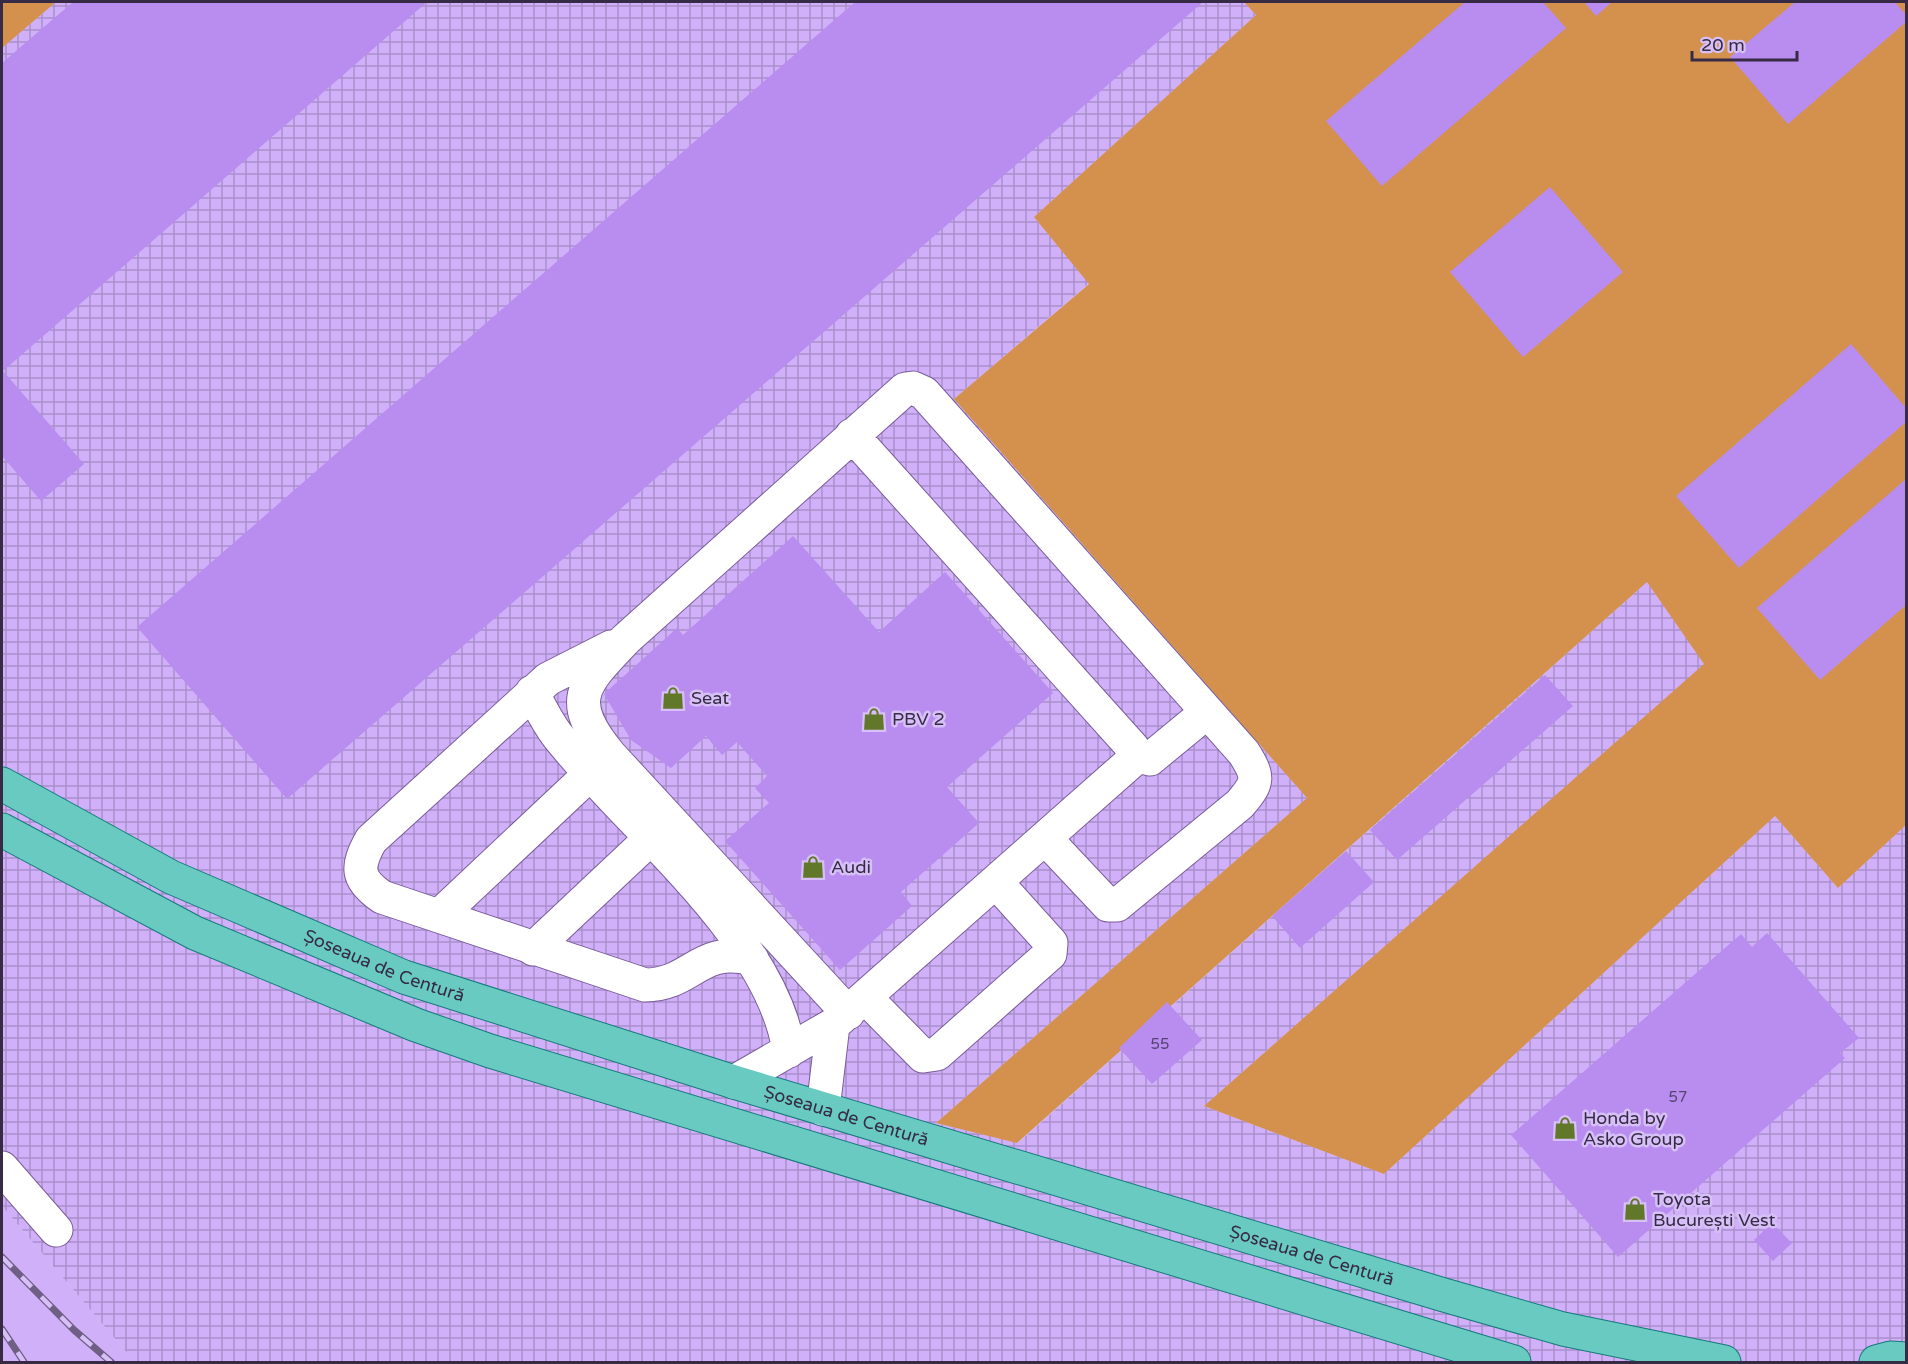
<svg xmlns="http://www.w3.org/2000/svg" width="1908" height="1364" font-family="'Varela Round',sans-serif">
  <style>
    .built { fill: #d1b0fa }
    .industrial { fill: url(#industrial-grid) }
    .grass { fill: #d4914e }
    .building { fill: #b98def }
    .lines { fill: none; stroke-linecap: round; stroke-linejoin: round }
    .minor-casing { stroke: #795d9a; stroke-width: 35 }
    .major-casing { stroke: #157b7a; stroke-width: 35 }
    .minor { stroke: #fff; stroke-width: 33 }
    .major { stroke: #68cac1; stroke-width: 33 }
    .rail-casing { stroke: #6f5f84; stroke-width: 7 }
    .rail { stroke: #d7c0f7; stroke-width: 4.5; stroke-dasharray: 14; stroke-linecap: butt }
    .labels { text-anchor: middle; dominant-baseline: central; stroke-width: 5; stroke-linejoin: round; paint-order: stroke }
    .number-label { font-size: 15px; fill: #57436f }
    .poi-label { font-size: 18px; fill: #362a44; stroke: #d7c0f7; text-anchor: start }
    .street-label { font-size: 18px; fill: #362a44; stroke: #d7c0f7 }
  </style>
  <defs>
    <pattern id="industrial-grid" width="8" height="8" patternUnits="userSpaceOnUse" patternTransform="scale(1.5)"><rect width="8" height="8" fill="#d1b0fa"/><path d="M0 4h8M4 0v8" fill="none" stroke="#aa8fcc"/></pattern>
  </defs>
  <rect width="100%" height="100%" fill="#d7c0f7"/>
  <path class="built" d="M2 1206 135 1362H2Z"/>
  <path class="industrial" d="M56 2H1244L1256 15 1034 217 1089 283 954 399 1307 798 936 1123 1018 1143 1647 582 1705 664 1204 1106 1384 1174 1775 816 1838 888 1906 825V1362H135L2 1206V48Z"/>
  <path class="grass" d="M2 2H56L2 48Z
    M1244 2H1906V825L1838 888 1775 816 1384 1174 1204 1106 1704 664 1647 582 1017 1143 936 1123 1307 798 954 399 1089 284 1034 217 1256 15Z"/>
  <path class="building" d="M73 2H427L3 371 84 464 41 501 2 456V63Z
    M855 2H1203L287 799 137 627Z
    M1465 2H1543L1566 28 1382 186 1326 121Z
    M1584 2H1612L1596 16Z
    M1795 2H1895L1906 15V22L1788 124 1730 57Z
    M1550 187 1623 272 1523 357 1450 272Z
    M1851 344 1906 408V422L1739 568 1676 496Z
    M1906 479V605L1820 680 1757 608Z
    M793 536 879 632 945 572 1053 693 947 787 979 823 901 892 912 906 840 970 725 841 769 803 755 788 767 776 737 742 722 755 706 736 671 768 631 740 604 694 677 628 683 635Z
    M1545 675 1573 706 1397 860 1370 830Z
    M1346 851 1374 882 1300 948 1272 916Z
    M1767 933 1859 1038 1840 1053 1845 1058 1618 1257 1511 1135 1741 934 1752 947Z
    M1167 1002 1202 1040 1152 1084 1119 1048Z
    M1772 1223 1792 1243 1773 1261 1754 1240Z"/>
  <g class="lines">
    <g class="minor-casing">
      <path id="minor" d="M611 647 548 679 371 840C356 867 356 879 382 897L645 985C692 985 699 945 752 959
        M532 692C540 707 547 722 557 735 628 826 772 935 789 1051
        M1134 755 1150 759 1207 712
        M439 916 606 759
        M533 949 667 823
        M865 997 923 1056 937 1054 1050 954 1051 943 996 882
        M848 1013 610 755C565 700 582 685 626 639L905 389 913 388 924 393 1244 753C1259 777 1259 782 1240 804L1117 905H1108L1045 838
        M734 1082 833 1025 1131 762 1134 755 1133 748 852 435
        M823 1109 833 1025
        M2 1168 56 1230"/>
    </g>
    <g class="major-casing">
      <g id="major">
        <path id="s1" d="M2 784 171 877 404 977 734 1082 1444 1295 1563 1329 1724 1362"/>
        <path d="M2 830 195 933 416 1025 490 1051 1514 1362"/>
        <path d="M1876 1362 1891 1358 1906 1359"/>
      </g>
    </g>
    <use href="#minor" class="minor"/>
    <use href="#major" class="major"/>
    <g class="rail-casing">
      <path id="rail" d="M2 1257 74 1330 111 1362
        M2 1329 24 1362"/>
    </g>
    <use href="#rail" class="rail"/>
  </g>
  <defs>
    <g id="shop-bare" transform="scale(1.8)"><path d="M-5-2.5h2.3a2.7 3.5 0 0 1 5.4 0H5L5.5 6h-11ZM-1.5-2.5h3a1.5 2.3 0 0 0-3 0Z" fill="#61782a" stroke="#d7c0f7" stroke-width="2.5" paint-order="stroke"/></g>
  </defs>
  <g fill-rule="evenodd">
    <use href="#shop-bare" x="673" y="698"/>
    <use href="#shop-bare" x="874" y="719"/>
    <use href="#shop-bare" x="813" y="867"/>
    <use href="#shop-bare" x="1565" y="1128"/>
    <use href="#shop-bare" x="1635" y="1209"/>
  </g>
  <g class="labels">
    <g class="number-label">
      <text x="1160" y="1044">55</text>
      <text x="1678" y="1097">57</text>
    </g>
    <g class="poi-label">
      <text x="691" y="698">Seat</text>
      <text x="892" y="719">PBV 2</text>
      <text x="831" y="867">Audi</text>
      <text x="1583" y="1118">Honda by<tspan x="1583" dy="21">Asko Group</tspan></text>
      <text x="1653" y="1199">Toyota<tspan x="1653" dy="21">București Vest</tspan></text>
    </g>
    <g class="street-label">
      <text stroke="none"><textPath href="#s1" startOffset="424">Șoseaua de Centură</textPath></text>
      <text stroke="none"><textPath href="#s1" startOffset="910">Șoseaua de Centură</textPath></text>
      <text stroke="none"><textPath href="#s1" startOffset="1396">Șoseaua de Centură</textPath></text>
    </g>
  </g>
  <rect width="1908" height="1364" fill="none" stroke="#362a44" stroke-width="6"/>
  <path d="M1692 51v9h105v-9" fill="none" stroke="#362a44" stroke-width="3"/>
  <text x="1701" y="51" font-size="18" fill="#362a44" stroke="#d7c0f7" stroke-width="4.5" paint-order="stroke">20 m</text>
</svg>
